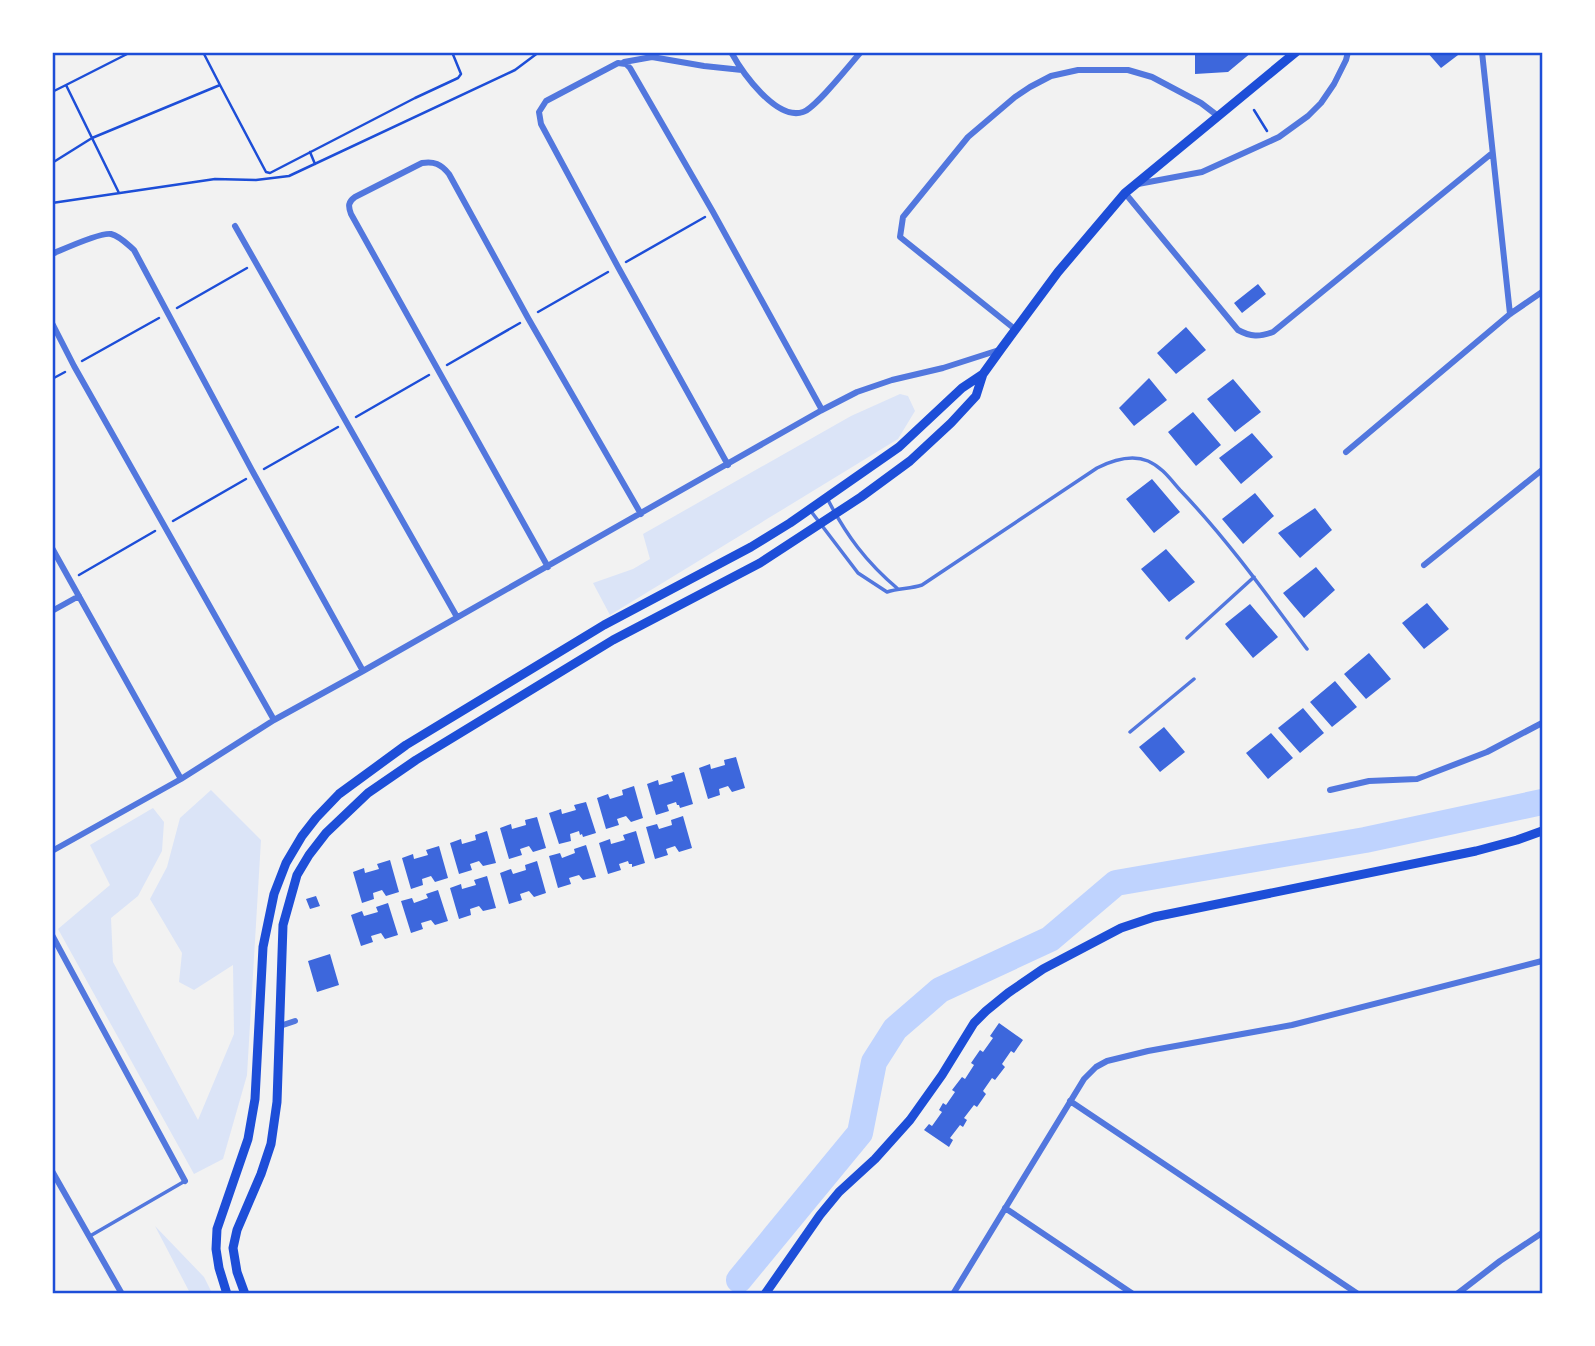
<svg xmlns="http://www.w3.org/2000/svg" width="1595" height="1346" font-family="'Source Sans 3',sans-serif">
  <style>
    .green { fill: #dbe4f7 }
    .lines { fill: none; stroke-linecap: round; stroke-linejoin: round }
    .river { stroke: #bfd3fe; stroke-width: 26 }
    .building { fill: #3d67dc }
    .path { stroke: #1d4ed8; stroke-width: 2.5 }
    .service { stroke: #5277de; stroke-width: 3.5 }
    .minor { stroke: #5277de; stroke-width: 6 }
    .secondary { stroke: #1d4ed8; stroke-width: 9 }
    .neatline { fill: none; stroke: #1d4ed8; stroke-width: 2.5 }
  </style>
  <rect width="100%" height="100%" fill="#f2f2f2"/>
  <path class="green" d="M900 394 908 396 915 411 898 439 610 615 593 583 633 569 650 559 643 534 851 416Z
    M211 790 261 840 247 1075 223 1159 194 1174 58 929 110 885 90 845 153 808 164 822 162 851 138 896 111 918 113 962 198 1120 234 1034 233 965 194 990 179 982 182 953 150 899 167 867 180 818Z
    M155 1226 204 1277 212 1293H190Z"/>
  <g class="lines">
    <path class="river" d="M739 1280 860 1133 874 1062 895 1029 940 990 1050 939 1116 883 1365 840 1542 802"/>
  </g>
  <path class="building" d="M1195 52H1252L1228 72 1195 74Z
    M1427 52H1462L1441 68Z
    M1258 284 1266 294 1242 313 1234 303Z
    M1186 327 1206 350 1176 374 1157 353Z
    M1149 378 1167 400 1134 426 1119 408Z
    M1233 379 1261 412 1235 432 1207 399Z
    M1193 412 1221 445 1196 466 1168 432Z
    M1252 433 1273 457 1241 484 1219 458Z
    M1152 479 1180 512 1154 533 1126 499Z
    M1255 493 1274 516 1243 544 1222 519Z
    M1315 508 1332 530 1300 558 1278 533Z
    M1166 549 1195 582 1169 602 1141 569Z
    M1316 567 1335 590 1304 618 1283 593Z
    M1427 603 1449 629 1424 649 1402 623Z
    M1250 604 1278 637 1253 658 1225 624Z
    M1369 653 1391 679 1366 699 1344 674Z
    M1335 681 1357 707 1332 727 1310 702Z
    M1303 708 1324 733 1300 753 1278 728Z
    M1164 727 1185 752 1160 772 1139 747Z
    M1271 733 1293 758 1268 779 1246 753Z
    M736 757 745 788 732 792 728 786 719 789 720 795 708 799 699 768 710 764 711 769 725 765 724 760Z
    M684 772 693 804 680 808 679 805H677L676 802 667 805 669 811 656 815 647 784 658 780 659 785 673 781 671 776Z
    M634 786 643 818 631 822 626 816 617 819 619 825 606 829 597 798 608 794 610 799 623 795 622 790Z
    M586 802 596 833 583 837 582 834 580 835 579 831 570 834 571 841 559 844 549 813 561 809 562 814 576 810 574 805Z
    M683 816 692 848 679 852 675 846 666 849 668 855 655 859 646 827 657 824 659 829 672 825 671 820Z
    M537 817 546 848 533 852 529 846 520 849 522 855 509 859 500 828 511 824 512 829 526 825 525 820Z
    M487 831 496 863 483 866 479 861 470 864 472 870 459 874 450 843 461 839 462 844 476 840 475 835Z
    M636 831 645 863 632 867V864H629L628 861 619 864 621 870 608 874 599 843 610 839 611 844 625 840 623 835Z
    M586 845 596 877 583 880 579 875 569 878 571 884 558 888 549 856 560 853 562 858 575 853 574 849Z
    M439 846 448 878 435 882 431 876 422 879 423 885 411 889 402 858 413 854 414 859 428 855 426 850Z
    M390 860 399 892 386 896 382 890 373 893 374 899 362 903 353 872 364 868 365 873 379 869 377 864Z
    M537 861 546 893 534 897 529 891 520 894 522 900 509 904 500 873 511 869 513 874 526 870 525 865Z
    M487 876 496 908 483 911 479 906 470 909 471 915 459 919 450 888 461 884 462 889 476 885 474 880Z
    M438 890 448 921 435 925 431 920 421 923 423 929 411 933 401 901 412 898 414 903 428 898 426 894Z
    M316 896 320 906 310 909 306 899Z
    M388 903 398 935 385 939 381 933 371 936 373 942 361 946 351 915 362 911 364 916 378 912 376 907Z
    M330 954 339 985 317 992 308 961Z
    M999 1023 1023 1040 1014 1053 1011 1051 1002 1064 1005 1067 995 1080 992 1078 983 1091 986 1094 977 1107 974 1105 964 1118 967 1120 963 1127 960 1125 950 1138 953 1140 949 1147 924 1130 929 1124 932 1126 942 1112 939 1110 943 1103 946 1105 955 1092 952 1090 962 1077 965 1079 974 1065 971 1063 980 1050 983 1052 993 1038 990 1036Z"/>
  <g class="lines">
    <path class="path" d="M66 85 131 52
      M220 85 266 172 270 173 415 98 458 78 461 74 452 52
      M52 92 66 85 119 193
      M1254 110 1267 131
      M310 152 315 164
      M52 163 92 138 220 85 203 52
      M52 203 215 179 256 180 289 176 515 70 539 52
      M626 262 705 217
      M177 308 247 268
      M538 312 608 272
      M82 361 159 318
      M447 365 520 323
      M52 379 65 372
      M356 417 429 375
      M264 469 338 427
      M173 521 246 479
      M79 575 155 531"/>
    <path class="service" d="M827 498C846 535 866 562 898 589
      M810 510 858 573 887 592C899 588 910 589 922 585L1097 468C1113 460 1131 454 1148 461 1162 467 1171 480 1180 490 1227 539 1267 595 1307 649
      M1187 638 1254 577
      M1130 732 1194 679
      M90 1236 185 1181"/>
    <path class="minor" d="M731 52C742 72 776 121 803 112 816 108 850 64 861 52
      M1482 52 1510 314
      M624 62 652 57 704 66 742 70
      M1138 184 1202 172 1279 137 1308 116 1321 103 1334 84 1346 60 1348 52
      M1125 193 1238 330C1251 337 1259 337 1273 332L1491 154
      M235 226 457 617
      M52 254C64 249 100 232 111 234 120 236 128 245 134 250L254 474 363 671
      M52 323 74 366 274 720
      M1016 330 900 237 903 217 968 137 1015 97 1030 87 1051 76 1078 70H1128L1152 77 1201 103 1218 116
      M1346 452 1510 314 1542 292
      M728 465 618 267 541 124 539 112 546 101 618 63 626 64 630 68 713 212 822 410
      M52 548 181 779
      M1424 565 1542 470
      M548 567 351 214C348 206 348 202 355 197L422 163C434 161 441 164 449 174L528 318 641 514
      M52 611 79 596
      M1330 790 1369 781 1417 779 1487 752 1542 723
      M52 851 181 779 274 720 363 671 822 410 857 392 892 380 943 368 999 350
      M52 935 185 1181
      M280 1026 295 1021
      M1070 1101 1358 1294
      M52 1171 122 1294
      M1005 1208 1133 1294
      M953 1294 1084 1079 1096 1067 1107 1061 1148 1051 1292 1025 1542 961
      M1457 1294 1500 1261 1542 1233"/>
    <path class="secondary" d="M227 1294 219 1268 216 1249 217 1229 248 1139 255 1099 263 947 274 894 286 863 302 836 316 818 339 794 406 745 604 625 751 547 790 523 899 447 962 388 983 374
      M245 1294 237 1272 233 1248 237 1230 261 1174 271 1144 277 1102 283 925 297 875 309 855 326 833 368 793 416 760 613 640 760 563 861 497 910 461 951 423 976 396 983 374 1001 349 1058 272 1125 193 1296 52
      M765 1294 820 1215 839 1192 875 1159 910 1120 942 1075 974 1023 986 1011 1008 993 1043 969 1121 928 1154 917 1476 851 1517 840 1542 831"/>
  </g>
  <rect width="1595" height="1346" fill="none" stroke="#ffffff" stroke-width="108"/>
  <rect x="54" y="54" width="1487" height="1238" class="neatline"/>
</svg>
